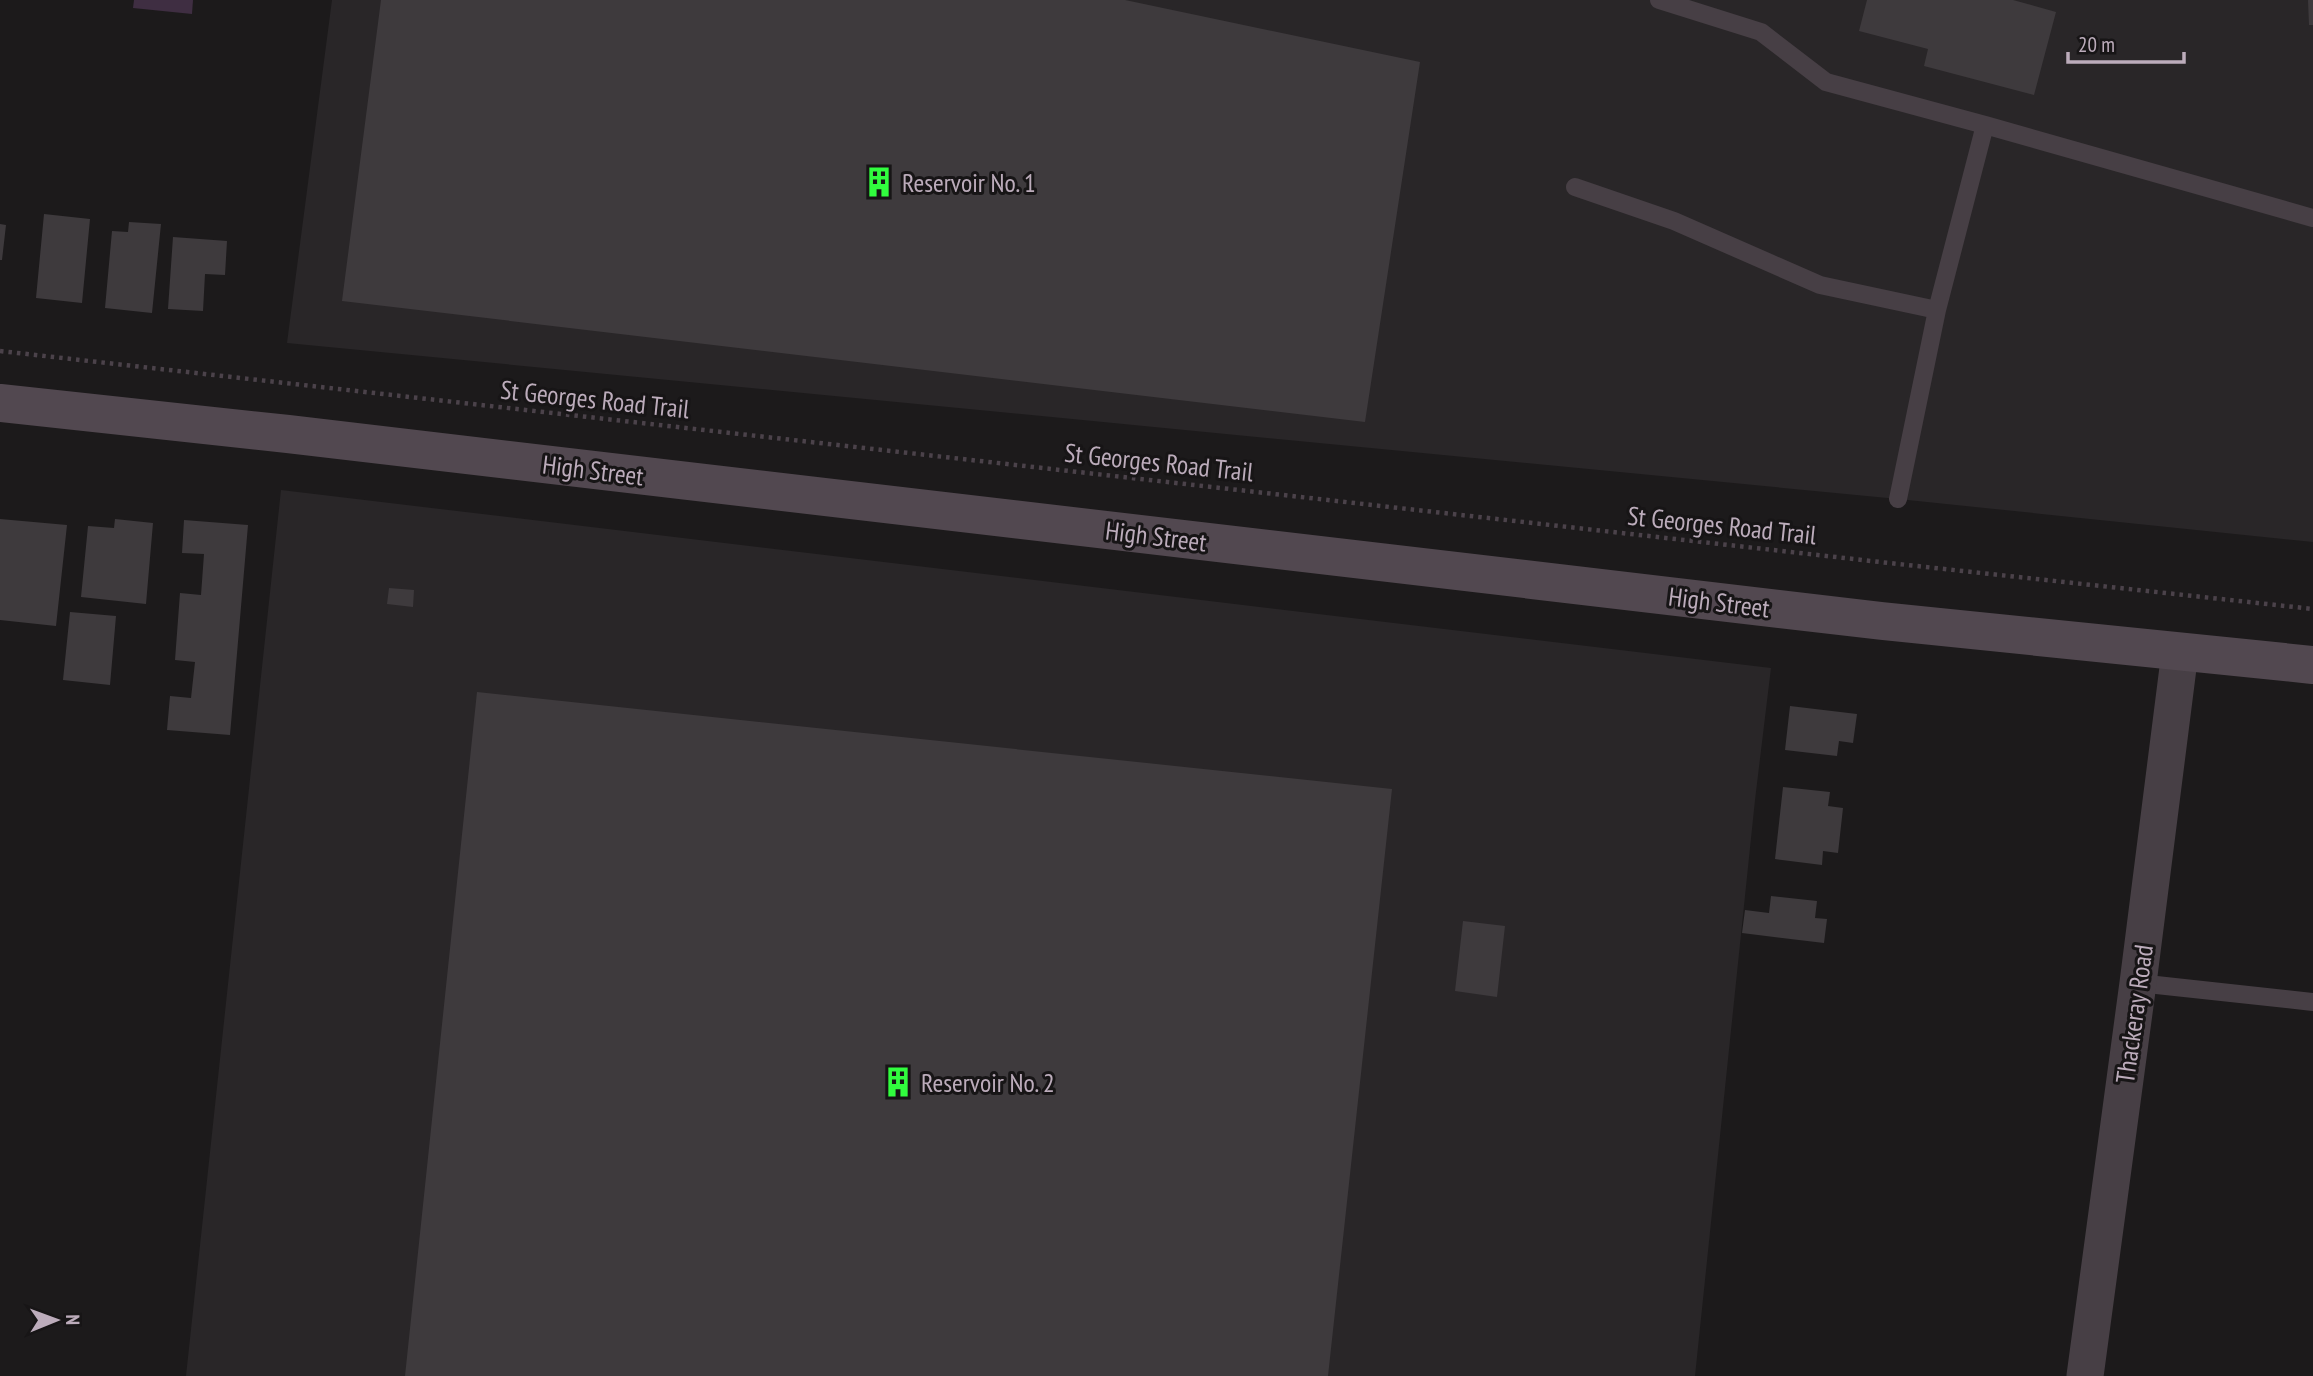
<svg xmlns="http://www.w3.org/2000/svg" width="2313" height="1376" font-family="'PT Sans Narrow',sans-serif">
  <style>
    .built { fill: #292628 }
    .water { fill: #3f2e42 }
    .building { fill: #3e3a3d }
    .lines { fill: none; stroke-linecap: round; stroke-linejoin: round }
    .path { stroke: #4b424a; stroke-width: 4.5; stroke-dasharray: 3.5 5; stroke-linecap: butt }
    .lane { stroke: #473f45; stroke-width: 18 }
    .street { stroke: #473f45; stroke-width: 37 }
    .secondary { stroke: #524850; stroke-width: 38 }
    .labels { text-anchor: middle; dominant-baseline: central; stroke-width: 6; stroke-linejoin: round; paint-order: stroke }
    .poi-label { font-size: 26px; fill: #bcacbb; stroke: #171516; text-anchor: start }
    .street-label { font-size: 26px; fill: #bcacbb; stroke: #171516 }
  </style>
  <rect width="100%" height="100%" fill="#1c1a1b"/>
  <path class="built" d="M332 0H2313V542L1898 499 287 343Z
    M281 490 1771 668 1755 800 1695 1376H186Z"/>
  <path class="water" d="M134 0H193L192 14 133 8Z"/>
  <path class="building" d="M381 0H1125L1420 62 1365 422 342 301Z
    M1867 0H2013L2056 12 2034 95 1924 66 1928 49 1859 31Z
    M2308 0H2313V25H2309Z
    M44 214 90 219 82 303 36 298Z
    M129 222 161 224 152 313 105 308 112 231 128 232Z
    M0 224 6 225 2 260H0Z
    M173 237 227 241 225 275 205 274 203 311 168 309Z
    M0 519 67 525 56 626 0 620Z
    M115 519 153 523 146 604 81 597 88 526 114 528Z
    M184 520 248 525 230 735 167 730 170 696 191 698 195 662 175 660 180 593 201 595 204 554 182 553Z
    M389 588 414 590 413 607 387 604Z
    M70 612 116 616 110 685 63 680Z
    M477 692 1392 789 1328 1376H405Z
    M1790 706 1857 714 1853 743 1839 741 1837 756 1785 750Z
    M1783 787 1830 792 1828 806 1843 808 1838 853 1823 851 1822 865 1775 859Z
    M1771 896 1817 901 1815 918 1827 919 1824 943 1742 933 1745 910 1769 913Z
    M1463 921 1505 926 1497 997 1455 991Z"/>
  <g class="lines">
    <path class="path" d="M0 351 1889 563 2313 609"/>
    <path class="lane" d="M1659 0 1761 32 1826 82 1985 125 1937 310 1898 499
      M1985 125 2313 218
      M1575 187 1674 221 1820 285 1937 310
      M2138 983 2313 1002"/>
    <path class="street" d="M2085 1376 2138 983 2180 652"/>
    <path class="secondary" d="M0 403 288 434 1882 621 2313 665"/>
  </g>
  <defs>
    <g id="building-bare" transform="scale(2.415)"><path d="M-4-6H4V6H1V3H-1V6H-4ZM-2.5-4.3h1.7v1.8h-1.7ZM.8-4.3h1.7v1.8H.8ZM-2.5-1h1.7V.8h-1.7ZM.8-1h1.7V.8H.8Z" fill="#31fd3e" stroke="#171516" stroke-width="2.5" paint-order="stroke"/></g>
  </defs>
  <g fill-rule="evenodd">
    <use href="#building-bare" x="879" y="182"/>
    <use href="#building-bare" x="898" y="1082"/>
  </g>
  <g class="labels">
    <g class="poi-label">
      <text x="902" y="182">Reservoir No. 1</text>
      <text x="921" y="1082">Reservoir No. 2</text>
    </g>
    <g class="street-label">
      <text transform="translate(595 399) rotate(6)">St Georges Road Trail</text>
      <text transform="translate(1159 462) rotate(6)">St Georges Road Trail</text>
      <text transform="translate(593 470) rotate(7)">High Street</text>
      <text transform="translate(1722 525) rotate(6)">St Georges Road Trail</text>
      <text transform="translate(1156 536) rotate(7)">High Street</text>
      <text transform="translate(1719 602) rotate(7)">High Street</text>
      <text transform="translate(2134 1014) rotate(-82)">Thackeray Road</text>
    </g>
  </g>
  <g transform="translate(56 1320) rotate(89)" stroke="#171516" stroke-width="5" paint-order="stroke">
  <path d="M0-5L12 26L0 18L-12 26Z" fill="#bcacbb"/>
  <text y="-10" font-size="19" font-weight="bold" text-anchor="middle" fill="#bcacbb">N</text>
  </g>
  <path d="M2068 52v10h116v-10" fill="none" stroke="#bcacbb" stroke-width="3.5"/>
  <text x="2078" y="52" font-size="21" fill="#bcacbb" stroke="#171516" stroke-width="5" paint-order="stroke">20 m</text>
</svg>
